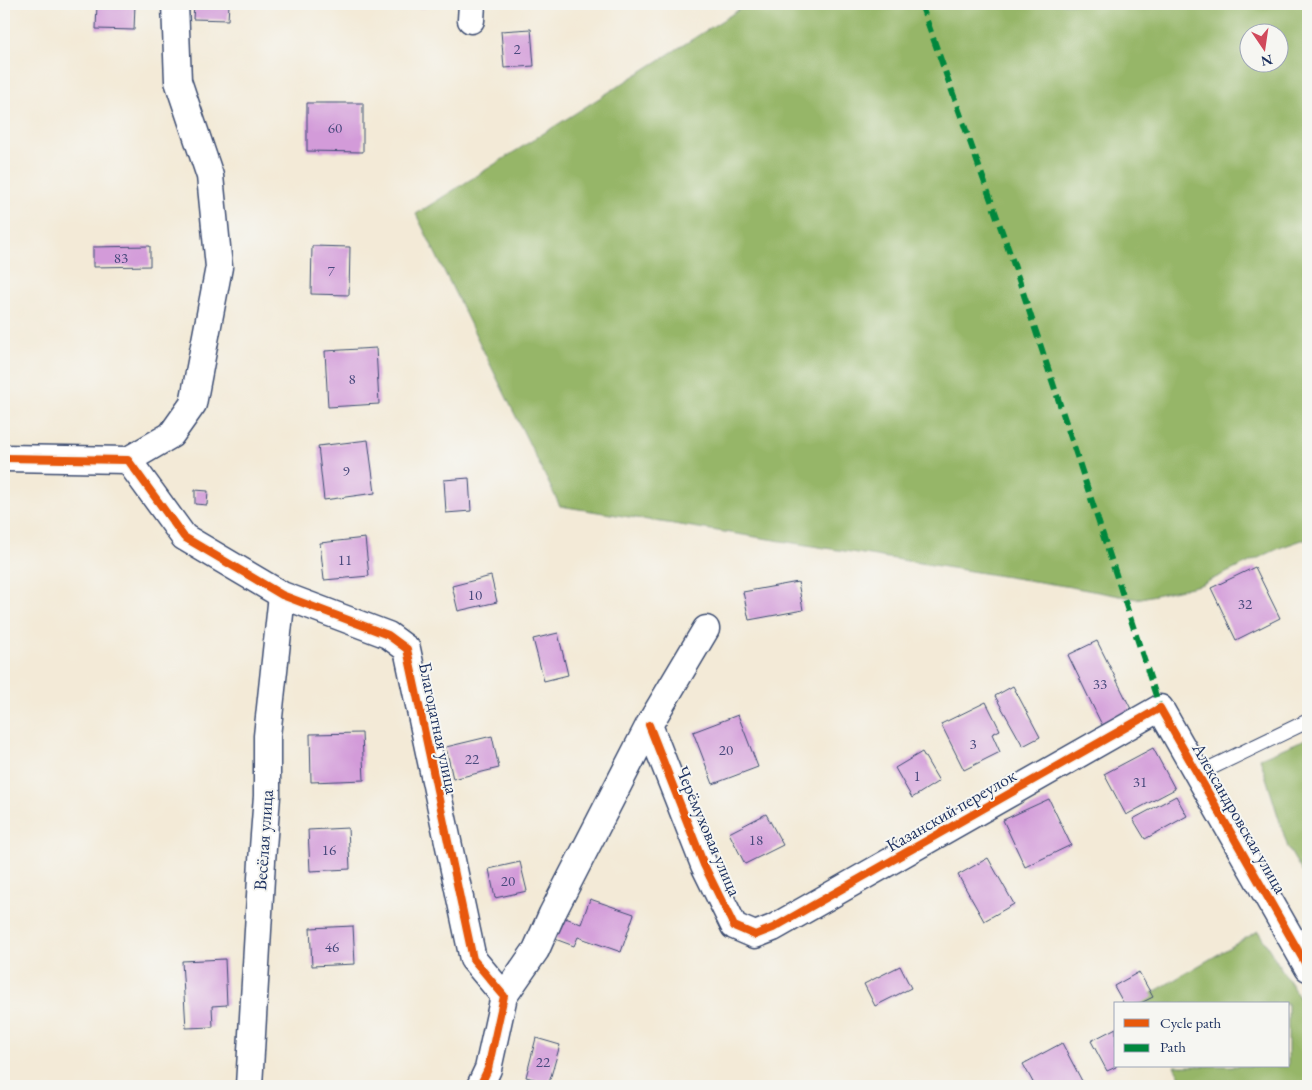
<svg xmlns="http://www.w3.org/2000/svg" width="1312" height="1090" font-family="'EB Garamond',serif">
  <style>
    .forest { fill: #96b668; stroke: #587263; fill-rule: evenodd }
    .building { fill: #d39bd9 }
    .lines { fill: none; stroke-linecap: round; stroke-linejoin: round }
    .lane-casing { stroke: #3b4b70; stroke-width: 16 }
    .street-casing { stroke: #3b4b70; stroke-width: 29 }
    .lane { stroke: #fff; stroke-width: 14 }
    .street { stroke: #fff; stroke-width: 26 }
    .quiet { stroke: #00873e; stroke-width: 6; stroke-dasharray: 12 6; stroke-linecap: butt }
    .cycleway-casing { stroke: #f6f6f2; stroke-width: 11 }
    .cycleway { stroke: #e8590c; stroke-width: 8 }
    .labels { text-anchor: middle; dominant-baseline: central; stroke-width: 4; stroke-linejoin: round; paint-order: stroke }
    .number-label { font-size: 15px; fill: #494a7d }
    .street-label { font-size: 18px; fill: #1b2f5e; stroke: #f6f6f2 }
  </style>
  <rect width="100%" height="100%" fill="#f6f6f2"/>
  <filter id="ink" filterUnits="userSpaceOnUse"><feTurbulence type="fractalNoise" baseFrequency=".02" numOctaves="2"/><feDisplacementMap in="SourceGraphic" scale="10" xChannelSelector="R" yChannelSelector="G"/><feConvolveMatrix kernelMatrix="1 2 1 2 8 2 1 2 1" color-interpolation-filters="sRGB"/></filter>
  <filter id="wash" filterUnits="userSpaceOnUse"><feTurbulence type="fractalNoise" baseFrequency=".0096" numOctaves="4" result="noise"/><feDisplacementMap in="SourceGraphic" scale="20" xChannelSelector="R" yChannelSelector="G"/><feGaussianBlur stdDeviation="1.12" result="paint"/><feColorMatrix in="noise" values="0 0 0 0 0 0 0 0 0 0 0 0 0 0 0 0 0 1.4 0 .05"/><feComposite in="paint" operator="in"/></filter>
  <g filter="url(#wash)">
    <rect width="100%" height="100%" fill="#f3ead7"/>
    <path class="forest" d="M748 4H1308V538L1282 547 1200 585 1137 599 1065 586 560 506 416 214ZM1250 32H1280V62H1250Z
      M1308 738V882L1288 848 1260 758Z
      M1258 931 1308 1012V1086H1185L1174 1066H1288V1004H1140L1138 1001Z"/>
    <g id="blocks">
      <path class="building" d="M97 4H135L134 30 96 29Z
        M194 4H229L228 20 193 19Z
        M392 4H425V8H392Z
        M531 29 534 66 504 68 501 31Z
        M307 103H363V152L307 151Z
        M150 246V266L93 267V247Z
        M312 246 350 247 349 295 311 294Z
        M376 348 379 404 328 407 325 351Z
        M368 440 375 493 324 500 318 446Z
        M469 478 471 511 446 513 444 480Z
        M195 490 208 491 207 505 195 504Z
        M365 538 369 576 324 580 320 543Z
        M1255 567 1280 618 1236 640 1211 588Z
        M491 576 497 602 458 611 452 586Z
        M798 582 803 610 749 620 743 592Z
        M558 633 568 675 544 681 533 639Z
        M1097 641 1132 711 1102 725 1068 655Z
        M1013 686 1040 737 1023 746 995 696Z
        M986 702 1000 730 992 734 1000 752 964 770 941 724Z
        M738 715 758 767 713 784 693 732Z
        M362 733 364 780 311 782 310 734Z
        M492 736 499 768 453 779 446 747Z
        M1153 748 1175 789 1126 815 1104 774Z
        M922 752 939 781 912 798 895 768Z
        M1176 796 1187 816 1145 839 1133 819Z
        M1049 799 1071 845 1025 867 1003 820Z
        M766 814 783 845 745 864 729 833Z
        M348 828 350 869 310 871 308 830Z
        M988 858 1014 904 984 921 958 875Z
        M520 862 527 891 495 898 489 869Z
        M590 899 634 914 621 952 578 937 574 946 555 939 563 917 581 924Z
        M353 926 355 964 312 966 310 928Z
        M225 959 227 1005 212 1006 213 1027 186 1028 182 961Z
        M900 966 911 988 875 1006 864 984Z
        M1139 972 1153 997 1139 1004H1124L1114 986Z
        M1116 1028V1067L1107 1071 1091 1041Z
        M536 1038 560 1045 549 1083 526 1077Z
        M1062 1043 1082 1081 1071 1086H1035L1023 1064Z"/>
    </g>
  </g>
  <g filter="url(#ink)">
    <use href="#blocks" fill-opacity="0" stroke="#3b4b70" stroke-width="1"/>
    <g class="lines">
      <g class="lane-casing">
        <path id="lane" d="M1198 774 1308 721"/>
      </g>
      <g class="street-casing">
        <path id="street" d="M471 20 472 4
          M4 458 128 460 184 537 282 595 388 635 407 649 473 959 504 996 488 1069 480 1086
          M128 460 171 435 193 404 219 267 210 176 178 81 175 4
          M649 725 704 865 734 926 755 935 773 928 1160 708 1308 968
          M504 996 536 950 552 914 649 725 706 629
          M249 1086 262 861 267 796V736L282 595"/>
      </g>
      <use href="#lane" class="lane"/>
      <use href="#street" class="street"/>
      <path class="quiet" d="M921 4 1014 265 1160 708"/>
      <g class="cycleway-casing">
        <path id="cycleway" d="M4 458 128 460 184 537 282 595 388 635 407 649 473 959 504 996 488 1069 480 1086
          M649 725 704 865 734 926 755 935 773 928 1160 708 1308 968"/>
      </g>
      <use href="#cycleway" class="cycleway"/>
    </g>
  </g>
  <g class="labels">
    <g class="number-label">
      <text x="517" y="48">2</text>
      <text x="335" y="127">60</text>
      <text x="121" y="257">83</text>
      <text x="331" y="270">7</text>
      <text x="352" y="378">8</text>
      <text x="346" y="470">9</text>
      <text x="345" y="559">11</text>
      <text x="475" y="594">10</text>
      <text x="1245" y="603">32</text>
      <text x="1100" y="683">33</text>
      <text x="973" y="743">3</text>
      <text x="726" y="749">20</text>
      <text x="472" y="758">22</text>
      <text x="917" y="775">1</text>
      <text x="1140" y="781">31</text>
      <text x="756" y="839">18</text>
      <text x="329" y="849">16</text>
      <text x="508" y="880">20</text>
      <text x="332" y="946">46</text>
      <text x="543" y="1061">22</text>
    </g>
    <g class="street-label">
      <text transform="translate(439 728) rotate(78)">Благодатная улица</text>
      <text transform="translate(951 810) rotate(-30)">Казанский переулок</text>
      <text transform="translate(1240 818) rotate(60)">Александровская улица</text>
      <text transform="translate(709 831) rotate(67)">Черёмуховая улица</text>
      <text transform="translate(263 840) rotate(-86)">Весёлая улица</text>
    </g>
  </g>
  <rect width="1312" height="1090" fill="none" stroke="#f6f6f2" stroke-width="20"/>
  <rect x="1114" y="1002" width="175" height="65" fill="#f6f6f2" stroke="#9ea6b7"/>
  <rect x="1124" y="1019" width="25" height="8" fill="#e8590c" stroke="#9ea6b7"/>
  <text x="1160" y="1028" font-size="15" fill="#1b2f5e">Cycle path</text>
  <rect x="1124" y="1044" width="25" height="8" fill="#00873e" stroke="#9ea6b7"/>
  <text x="1160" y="1052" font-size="15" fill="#1b2f5e">Path</text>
  <g transform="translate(1264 48) rotate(167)"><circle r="24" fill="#f6f6f2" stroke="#9ea6b7"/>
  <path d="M0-4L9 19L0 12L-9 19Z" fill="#d1495b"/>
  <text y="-8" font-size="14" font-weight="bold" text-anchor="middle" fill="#1b2f5e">N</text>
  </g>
</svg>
